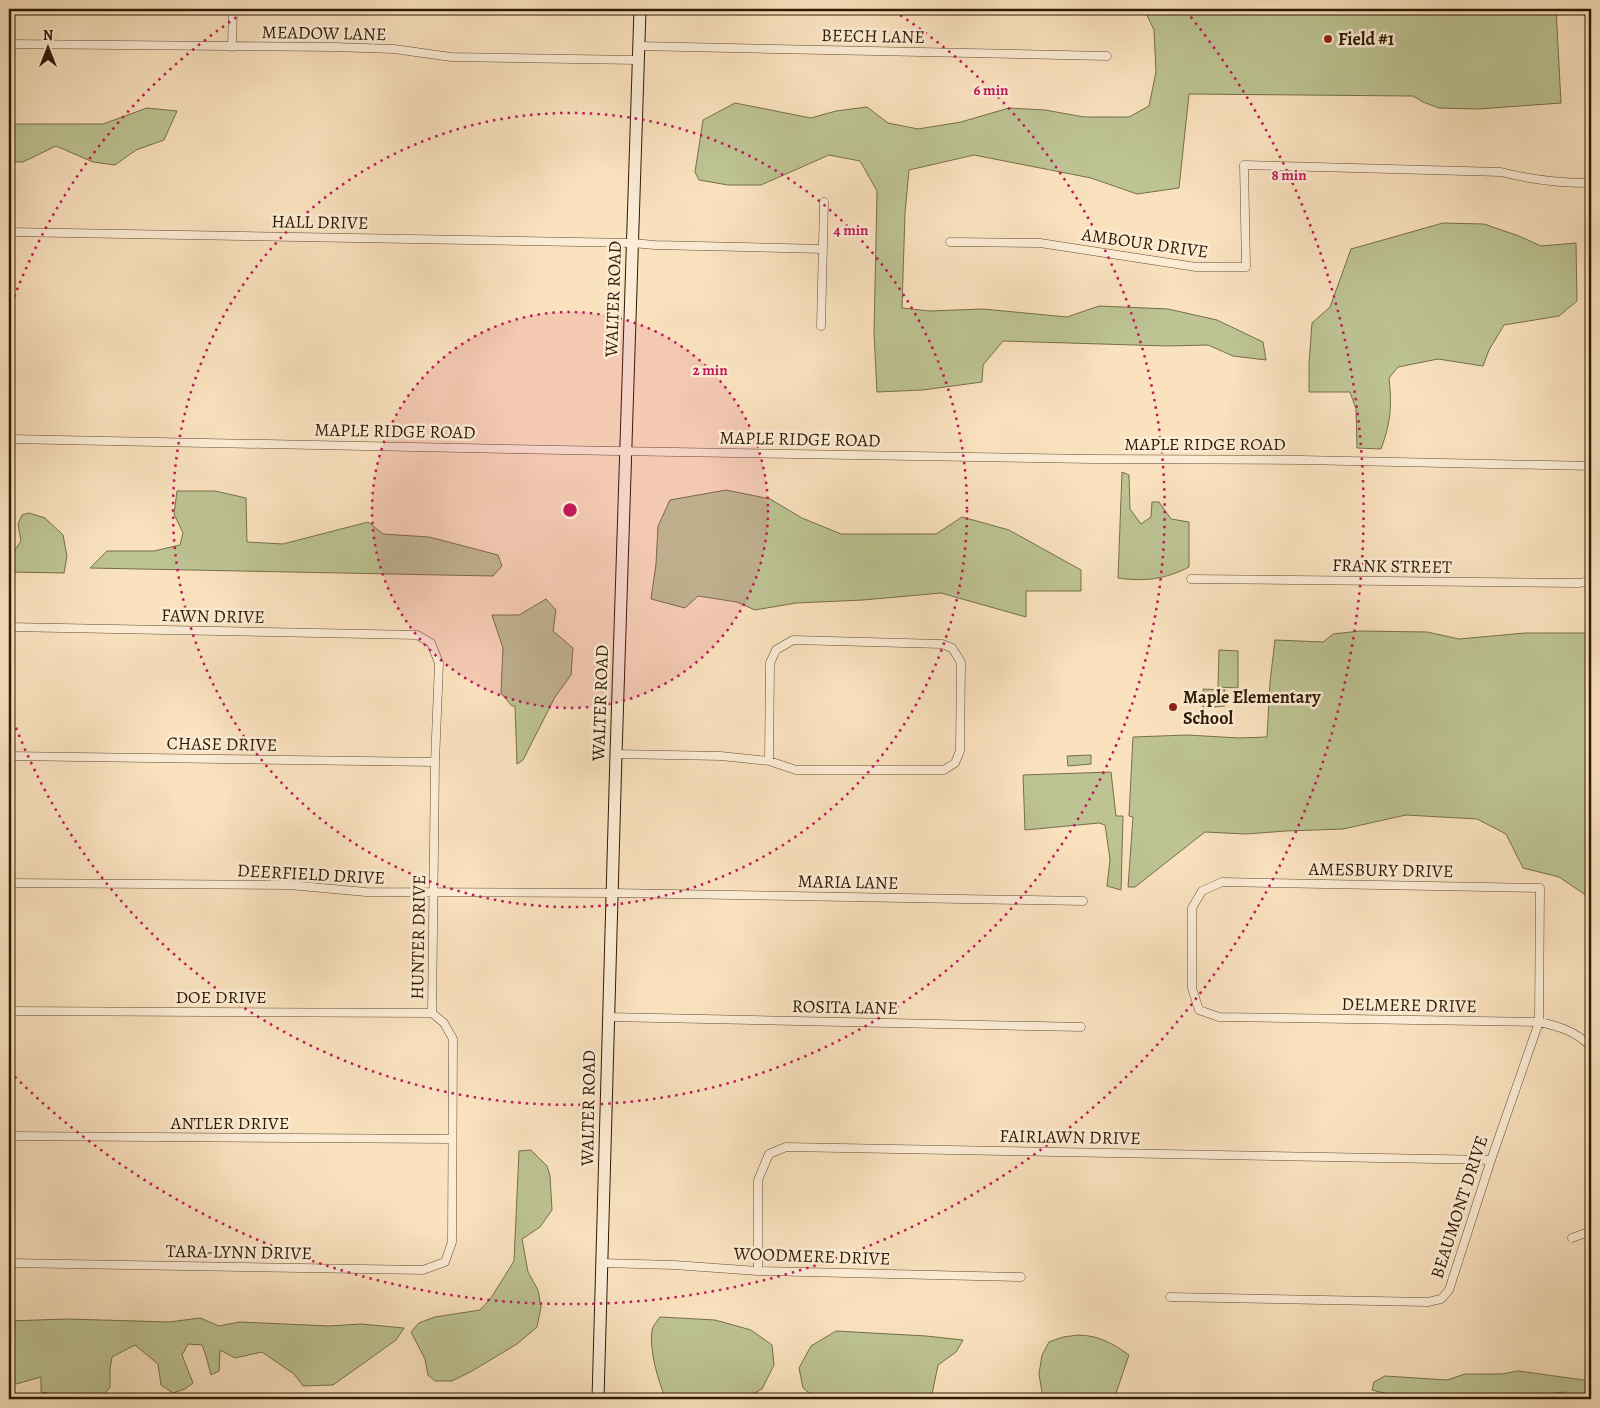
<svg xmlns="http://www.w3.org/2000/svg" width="1600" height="1408" font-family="Alegreya,serif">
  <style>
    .green { fill: #bdc393; stroke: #766e4b }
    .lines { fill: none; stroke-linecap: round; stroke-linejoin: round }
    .street-casing { stroke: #624c32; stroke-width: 9 }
    .secondary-casing { stroke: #2f1a03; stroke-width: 13 }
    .street { stroke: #fcecd5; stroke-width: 8 }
    .secondary { stroke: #fcecd5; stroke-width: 11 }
    .ring { fill: none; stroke: #c2185b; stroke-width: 2.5; stroke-dasharray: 2.5 5 }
    .poi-dot { fill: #8f2418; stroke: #fcecd5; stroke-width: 2 }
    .labels { text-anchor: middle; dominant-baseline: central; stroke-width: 5; stroke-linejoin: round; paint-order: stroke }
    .street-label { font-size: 18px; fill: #2f1a03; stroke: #fcecd5 }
    .poi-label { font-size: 18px; font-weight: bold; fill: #2f1a03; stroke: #fcecd5; text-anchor: start }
    .centre { fill: #c2185b; stroke: #fcecd5; stroke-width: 2.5 }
    .ring-label { font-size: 15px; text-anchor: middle; font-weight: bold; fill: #c2185b; stroke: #fcecd5; stroke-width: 5; stroke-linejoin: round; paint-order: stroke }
  </style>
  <rect width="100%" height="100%" fill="#fae2bf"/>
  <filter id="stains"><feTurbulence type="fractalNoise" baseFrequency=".004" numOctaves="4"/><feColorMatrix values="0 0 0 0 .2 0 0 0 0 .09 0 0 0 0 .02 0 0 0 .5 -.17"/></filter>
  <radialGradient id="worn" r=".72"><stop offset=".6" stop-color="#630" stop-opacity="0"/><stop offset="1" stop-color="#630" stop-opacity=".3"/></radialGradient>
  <path class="green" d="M1144 9H1556L1561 103 1478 109 1439 108 1423 102 1413 96 1189 94 1179 188 1137 194 1091 178 974 155 909 170 905 213 902 308 930 311 983 309 1067 317 1099 306 1168 309 1217 320 1263 342 1266 360 1233 356 1208 345 1167 346 1003 341 983 365 982 382 923 390 877 392 874 333 877 191 860 161 829 155 761 185H728L699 180 695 172 703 120 735 103 811 118 836 111 867 107 888 123 918 129 961 122 1009 108 1045 110 1084 117H1129L1149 106 1156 72 1154 30Z
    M147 108 177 111 164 140 136 150 115 165 93 162 56 146 23 162H9V124H103Z
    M1443 223 1484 224 1519 236 1541 246 1576 243 1577 301 1559 316 1504 325 1489 350 1483 366 1438 359 1398 367 1389 378C1392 406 1391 422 1381 449L1357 448 1356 409 1350 392H1309V364L1312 323 1330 307 1351 249Z
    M1122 472 1129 475 1130 509 1141 524 1151 517 1152 502H1159L1171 519 1189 522V567C1166 579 1144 582 1118 578Z
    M726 490 770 499 802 518 841 534H936L962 517 1009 530 1081 570V591H1026V617L941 593 863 600 796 603 755 610 737 602 698 596 685 608 651 599 656 564 658 526 670 500Z
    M177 491H215L246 498 247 542 283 544 368 522 383 534 429 537 498 555 502 566 493 576 90 568 107 551H154L180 545 183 533 174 514Z
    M29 513 45 518 63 535 67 556 64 573 9 572V553H13L21 541 18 524 22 515Z
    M546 599 556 610 553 631 573 648 571 675 555 697 523 760 517 764 515 706H512L501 693 503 648 492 615H519Z
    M1360 631 1427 632 1459 639 1525 633H1591V902L1590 898 1559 877 1523 868 1506 834 1477 819 1406 815 1343 829 1286 831 1246 834 1205 832 1135 887H1128L1133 817 1129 816 1133 737 1187 735 1239 738 1267 737 1270 682 1275 640 1323 642 1333 634Z
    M1219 650 1238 651V688L1218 687Z
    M1203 689 1225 690V706L1203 708Z
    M1091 755V764L1068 766 1067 756Z
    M1111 772 1116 816H1123L1121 890 1107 886 1110 859 1105 825 1099 823 1025 830 1023 775Z
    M531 1150 547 1166 550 1176 552 1210 540 1227 522 1239 528 1272 538 1290 541 1307 537 1327 517 1344 472 1371 452 1381H435L428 1375 425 1359 411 1332 419 1323 435 1317 480 1310 491 1298 514 1261 519 1151Z
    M660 1317 715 1320 751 1330 772 1345 774 1365 762 1389 743 1399H666C658 1381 649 1350 652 1330 653 1326 657 1321 660 1317Z
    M200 1318 219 1326 239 1322 329 1326 361 1324 404 1328 396 1340 333 1385 303 1386 294 1374 262 1352 235 1358 220 1350 219 1371 211 1375 206 1356 202 1345 188 1344 182 1355 193 1383 185 1389 173 1393 161 1385 158 1364 135 1345 112 1357 110 1369V1387L103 1396 80 1398 41 1392V1377L9 1386V1321L67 1319 169 1322Z
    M836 1331 926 1336 963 1340 956 1352 938 1365 931 1399H817L803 1388 799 1368 811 1346Z
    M1079 1335C1100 1336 1112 1343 1129 1355L1114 1399H1043L1039 1374 1042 1355 1049 1342 1063 1337Z
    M1518 1371 1591 1381V1399H1575L1564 1392 1539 1395 1528 1399H1503L1494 1396 1472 1399H1408V1397C1396 1394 1384 1394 1372 1390L1374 1382 1385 1376 1447 1380 1465 1374H1502Z"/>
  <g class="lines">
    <g class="street-casing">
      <path id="street" d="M9 44 333 47 394 49 451 57 638 60
        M638 46 1107 56
        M232 47 233 9
        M9 232 632 243 655 245 823 249
        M950 242 1040 243 1196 267H1246L1244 165 1501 172C1532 180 1560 183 1591 183
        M821 326 824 202
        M9 439 615 451 1091 459 1301 460 1591 466
        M1191 579 1579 583 1591 581
        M9 627 417 635 431 643 439 663 435 762 432 1013 444 1023 453 1039 452 1242 445 1262 423 1270 9 1263
        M616 754 721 756 769 761 796 770H944L955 763 960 751 961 662 952 648 942 644 793 640 776 650 770 663 769 761
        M9 756 435 762
        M9 883 289 885 366 892 612 893 1083 901
        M9 1011 432 1013
        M608 1017 1081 1027
        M9 1136 452 1139
        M1572 1238 1591 1231
        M602 1263 674 1265 758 1271 1021 1277
        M758 1271V1180L769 1154 786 1147 1491 1160
        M1170 1297 1428 1302 1441 1299 1449 1290 1491 1160 1539 1022 1540 888 1222 882 1202 891 1192 908V988L1199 1010 1219 1017 1539 1022C1559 1026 1577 1032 1591 1047"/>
    </g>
    <g class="secondary-casing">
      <path id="secondary" d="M598 1399 616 754 640 9"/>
    </g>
    <use href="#street" class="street"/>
    <use href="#secondary" class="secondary"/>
  </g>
  <circle cx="570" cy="510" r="198" fill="#c2185b" fill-opacity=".12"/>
  <g class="ring">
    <circle cx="570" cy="510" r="198"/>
    <circle cx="570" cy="510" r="397"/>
    <path d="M9 311A595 595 0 0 1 246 11M894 11A595 595 0 1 1 9 709"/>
    <path d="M1186 11A793 793 0 0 1 9 1071"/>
  </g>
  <g class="poi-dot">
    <circle cx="1328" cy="39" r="5"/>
    <circle cx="1173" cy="707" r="5"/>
  </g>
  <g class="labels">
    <g class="street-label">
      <text transform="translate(324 33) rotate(1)">MEADOW LANE</text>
      <text transform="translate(873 36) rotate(1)">BEECH LANE</text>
      <text transform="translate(320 222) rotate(1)">HALL DRIVE</text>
      <text transform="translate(1145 243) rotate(8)">AMBOUR DRIVE</text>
      <text transform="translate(613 299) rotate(-88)">WALTER ROAD</text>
      <text transform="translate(395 431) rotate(1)">MAPLE RIDGE ROAD</text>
      <text transform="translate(800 439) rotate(1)">MAPLE RIDGE ROAD</text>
      <text x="1205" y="444">MAPLE RIDGE ROAD</text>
      <text transform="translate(1392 566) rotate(1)">FRANK STREET</text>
      <text transform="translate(213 616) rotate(1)">FAWN DRIVE</text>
      <text transform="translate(600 703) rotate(-88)">WALTER ROAD</text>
      <text transform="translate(222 744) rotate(1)">CHASE DRIVE</text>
      <text transform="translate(1381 870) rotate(1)">AMESBURY DRIVE</text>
      <text transform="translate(311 874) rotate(3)">DEERFIELD DRIVE</text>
      <text transform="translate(848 882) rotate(1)">MARIA LANE</text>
      <text transform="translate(418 937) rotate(-89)">HUNTER DRIVE</text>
      <text x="221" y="997">DOE DRIVE</text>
      <text transform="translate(1409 1005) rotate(1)">DELMERE DRIVE</text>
      <text transform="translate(845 1007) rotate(1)">ROSITA LANE</text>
      <text transform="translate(588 1108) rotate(-89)">WALTER ROAD</text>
      <text x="230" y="1123">ANTLER DRIVE</text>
      <text transform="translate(1070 1137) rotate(1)">FAIRLAWN DRIVE</text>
      <text transform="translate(1459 1207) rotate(-72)">BEAUMONT DRIVE</text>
      <text transform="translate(239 1252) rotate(1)">TARA-LYNN DRIVE</text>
      <text transform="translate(812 1256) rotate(2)">WOODMERE DRIVE</text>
    </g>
    <g class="poi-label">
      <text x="1338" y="39">Field #1</text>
      <text x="1183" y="697">Maple Elementary<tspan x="1183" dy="21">School</tspan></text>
    </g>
  </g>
  <circle cx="570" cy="510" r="8" class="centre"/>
  <g class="ring-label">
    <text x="991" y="95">6 min</text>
    <text x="1289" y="180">8 min</text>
    <text x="851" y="235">4 min</text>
    <text x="710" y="375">2 min</text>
  </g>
  <rect width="1600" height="1408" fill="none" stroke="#fae2bf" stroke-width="30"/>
  <rect x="10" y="10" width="1580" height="1388" fill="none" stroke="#2f1a03" stroke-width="2.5"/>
  <rect x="15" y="15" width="1570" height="1378" fill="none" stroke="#2f1a03"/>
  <g transform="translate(48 48)" stroke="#fcecd5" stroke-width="4" paint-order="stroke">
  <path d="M0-4L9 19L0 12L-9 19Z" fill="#2f1a03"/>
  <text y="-8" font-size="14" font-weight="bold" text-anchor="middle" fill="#2f1a03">N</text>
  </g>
  <rect width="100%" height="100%" filter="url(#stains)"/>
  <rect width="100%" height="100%" fill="url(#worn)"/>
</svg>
